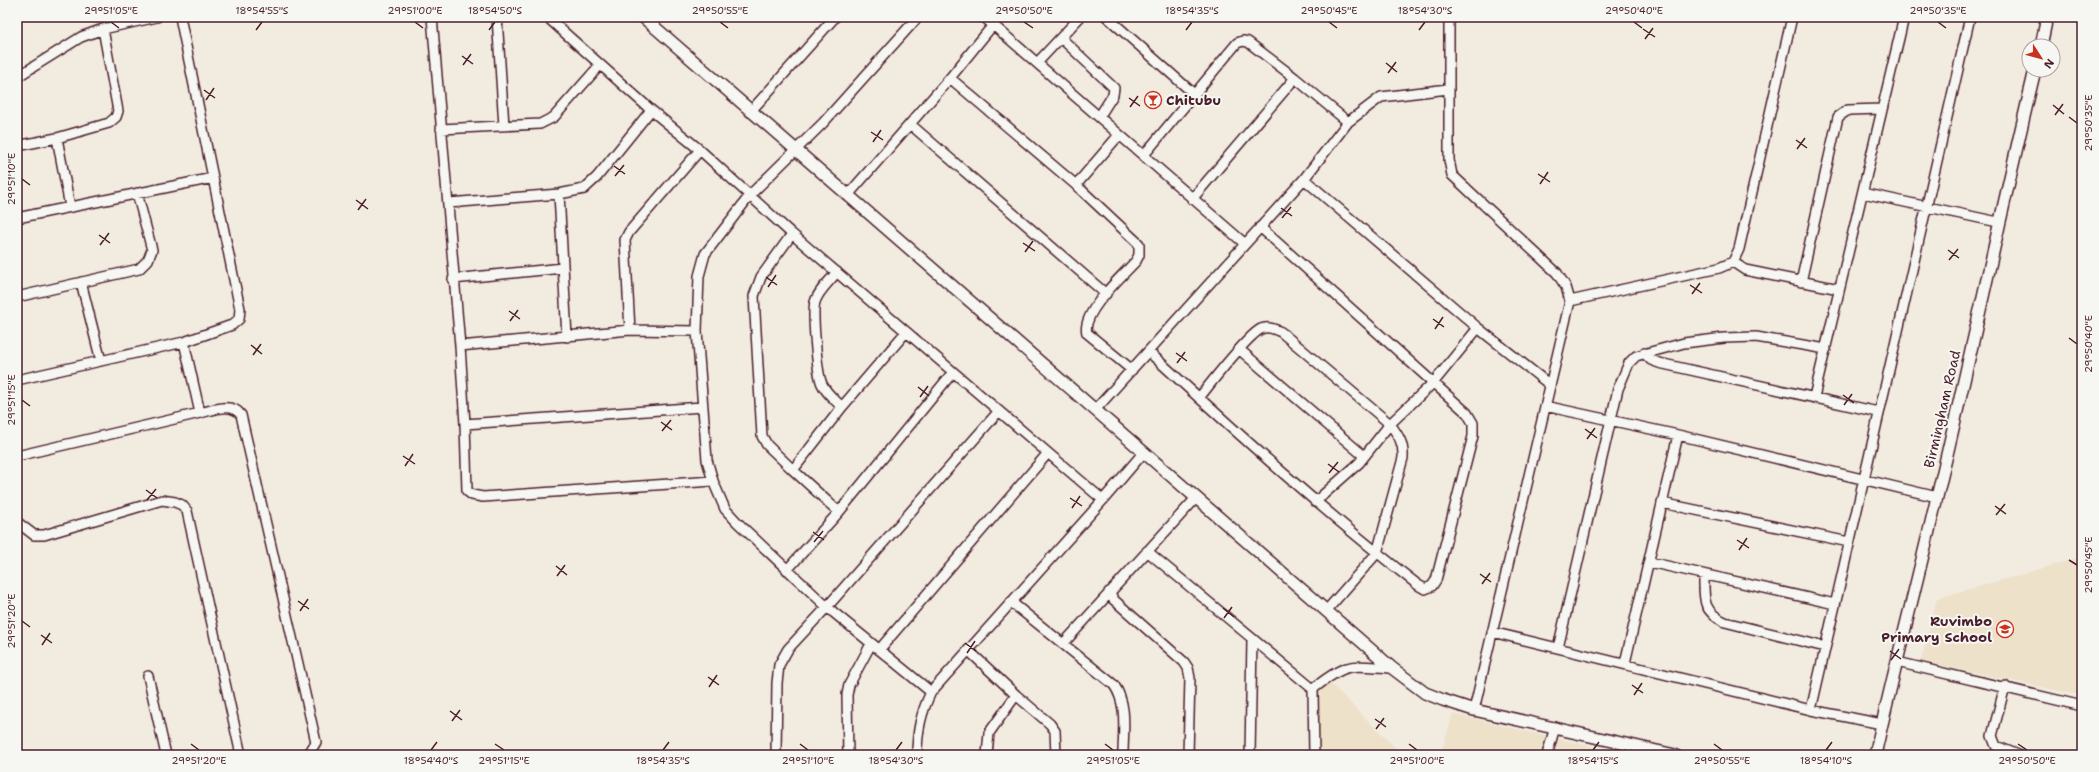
<svg xmlns="http://www.w3.org/2000/svg" width="2099" height="772" font-family="'Shantell Sans',sans-serif">
  <style>
    .built { fill: #ede1ca }
    .lines { fill: none; stroke-linecap: round; stroke-linejoin: round }
    .minor-casing { stroke: #4a1f2b; stroke-width: 12 }
    .tertiary-casing { stroke: #4a1f2b; stroke-width: 14 }
    .minor { stroke: #f6f6f2; stroke-width: 9 }
    .tertiary { stroke: #f6f6f2; stroke-width: 11 }
    .ticks { fill: none; stroke: #4a1f2b; stroke-width: 1.5 }
    .labels { text-anchor: middle; dominant-baseline: central; stroke-width: 4; stroke-linejoin: round; paint-order: stroke }
    .poi-label { font-size: 14px; font-weight: bold; fill: #4a1f2b; stroke: #f6f6f2; text-anchor: start }
    .street-label { font-size: 14px; fill: #4a1f2b; stroke: #f6f6f2 }
    .neatline { fill: none; stroke: #4a1f2b; stroke-width: 1.5 }
    .ticks-label { font-size: 10px; text-anchor: middle; fill: #4a1f2b }
  </style>
  <rect width="100%" height="100%" fill="#f2ece0"/>
  <filter id="ink" filterUnits="userSpaceOnUse"><feTurbulence type="fractalNoise" baseFrequency=".025" numOctaves="2"/><feDisplacementMap in="SourceGraphic" scale="8" xChannelSelector="R" yChannelSelector="G"/><feConvolveMatrix kernelMatrix="1 2 1 2 8 2 1 2 1" color-interpolation-filters="sRGB"/></filter>
  <g filter="url(#ink)">
    <path class="built" d="M2082 557V696L1921 661 1937 598Z
      M1329 682 1403 755H1310L1311 690Z
      M1453 714 1628 755H1440Z"/>
    <g class="lines">
      <g class="minor-casing">
        <path id="minor" d="M432 17 460 346 465 424 467 491 472 495 483 497 713 481
          M497 17 504 126
          M547 17 651 110 700 150 792 234 1103 500
          M918 17 823 123 751 194 705 254 699 276 697 331 707 460 713 481 725 509 737 522 827 607 931 692
          M984 17 1244 243
          M1107 17 1194 94
          M1449 17V160L1452 175 1557 273 1566 287 1570 301 1474 710
          M1061 38 1114 88 1113 95 1099 117
          M1037 63 1080 17
          M17 77 81 37 103 29 157 17
          M950 78 1076 185 1139 244V255L1136 261C1122 276 1081 313 1087 333L1132 370
          M750 112 835 17
          M910 124 1106 294
          M441 129 540 124 554 117 600 65
          M57 138 70 207
          M17 146 57 138 109 123 116 117 118 111 103 29
          M1144 155 1237 43 1243 41 1248 42 1295 78 1348 122
          M1304 179 1478 328 1550 385
          M1076 185 1119 135
          M1863 193 1998 222
          M559 194 567 337
          M848 195 950 78 993 25
          M1192 199 1295 78
          M449 203 559 194 584 189 597 177 651 110
          M17 218 213 178
          M792 234 761 277 754 296 762 436 767 445 793 470
          M1733 262 1745 270 1839 289
          M837 272C830 281 818 291 815 302 812 313 817 374 822 384 826 393 835 400 842 407
          M453 279 563 268
          M81 282 101 361
          M1801 282 1838 117 1848 110 1882 109
          M17 297 139 269 148 260 152 250 137 193
          M1570 301 1719 268 1733 262 1739 249 1792 17
          M630 330 625 240 629 232 700 150
          M184 342 200 413
          M460 346 630 330 697 331
          M1240 350 1364 456
          M1149 352C1236 432 1324 512 1418 585L1425 589 1432 586 1436 580 1473 436V423L1467 413 1260 227
          M1644 353 1651 360 1659 363 1878 412
          M17 380 184 342 232 325 239 319 240 309 180 17
          M1814 397 1904 17
          M1199 398C1210 384 1248 335 1261 329 1268 326 1274 329 1281 332L1390 424C1399 436 1404 444 1403 458L1377 553 1326 611
          M1545 406 1678 435 1937 497
          M1096 409 1304 179 1348 122 1381 97 1448 89
          M465 424 702 407
          M17 456 200 413C213 410 232 402 241 415L316 742 308 755
          M1315 502 1359 463 1390 424 1434 382 1478 328
          M1662 503 1849 542
          M839 512 793 470 842 407 906 332
          M17 522 34 535H44L162 500 175 502 182 505 187 511 241 755
          M1147 551 1313 689 1314 755
          M1649 562 1835 604
          M787 570 839 512 953 372
          M1704 576C1704 599 1702 611 1725 622L1825 647
          M1109 592 1114 600 1184 662 1188 668 1190 678 1188 755
          M1011 602 1114 685C1128 705 1123 731 1123 755
          M1492 632 1811 710 1882 724
          M1063 644 1196 498
          M1558 648 1618 389 1629 363 1636 356 1684 343 1724 338 1756 337 1826 349
          M879 650 1048 453
          M968 650 1016 695 1050 724 1055 731 1056 755
          M1897 662 2082 706
          M1625 663 1678 435
          M148 676 166 755
          M2005 686 1992 736 1996 746 2018 755
          M1313 689C1348 661 1350 666 1392 668
          M1811 710 1970 17
          M776 755 777 683 779 665 788 649 827 607 999 411
          M848 755 847 695 849 685 871 644
          M917 755C917 731 921 713 931 692L1103 500 1144 452
          M987 755 989 733 1016 695
          M1250 755 1252 639
          M1547 755 1555 727"/>
      </g>
      <g class="tertiary-casing">
        <path id="tertiary" d="M643 17 1392 668 1425 693 1443 700 1474 710 1675 755
          M2041 46 2047 17
          M1875 755C1894 669 1917 583 1937 497 1971 355 2001 212 2035 70"/>
      </g>
      <use href="#minor" class="minor"/>
      <use href="#tertiary" class="tertiary"/>
    </g>
  </g>
  <path class="ticks" d="M111 22 119 28M415 22 423 28M720 22 728 28M1024 22 1033 28M1329 22 1337 28M1634 22 1642 28M1938 22 1946 28M1643 29 1655 37M256 30 262 22M489 30 495 22M1186 30 1192 22M1419 30 1425 22M1645 39 1653 28M462 56 473 64M1386 63 1397 72M463 65 471 54M1388 73 1396 62M204 90 215 98M1129 98 1140 106M206 100 214 88M2053 105 2064 114M1130 107 1138 96M2055 115 2063 104M2069 117 2077 123M871 132 883 140M1796 140 1807 148M873 142 881 130M1797 149 1805 138M614 166 625 174M1538 174 1550 182M615 176 624 165M22 179 30 185M1540 184 1548 172M356 200 368 209M1281 208 1292 216M358 210 366 199M1282 218 1291 207M99 235 110 243M1023 243 1035 251M100 245 109 233M1948 250 1959 258M1025 252 1033 241M1949 260 1958 249M766 277 777 285M1690 285 1702 293M768 287 776 275M1692 294 1700 283M509 311 520 319M1433 319 1444 327M510 321 518 310M1435 329 1443 317M2069 338 2077 344M251 345 262 354M1176 353 1187 361M253 355 261 344M1177 363 1185 352M918 387 929 396M1843 395 1854 403M920 397 928 386M22 400 30 406M1844 405 1852 394M661 422 672 430M1585 429 1597 438M662 431 671 420M1587 439 1595 428M403 456 415 464M1328 464 1339 472M405 466 413 454M1329 473 1338 462M146 490 157 498M1070 498 1082 506M147 500 156 489M1995 506 2006 514M1072 508 1080 496M1996 515 2005 504M813 532 824 540M1737 540 1749 548M814 542 823 531M1739 550 1747 538M2069 560 2077 565M556 566 567 575M1480 574 1491 582M557 576 565 565M1482 584 1490 573M298 601 309 609M1223 608 1234 617M300 611 308 599M1224 618 1232 607M22 621 30 627M41 635 52 643M965 643 976 651M42 645 50 633M1890 651 1901 659M967 653 975 641M1891 660 1899 649M708 677 719 685M1632 685 1643 693M709 687 717 675M1634 695 1642 683M450 711 462 720M1375 719 1386 727M452 721 460 710M1376 729 1384 718M191 744 199 750M495 744 504 750M800 744 808 750M1105 744 1113 750M1409 744 1417 750M1714 744 1722 750M2018 744 2027 750M431 750 437 742M663 750 669 742M896 750 902 742M1593 750 1599 742M1826 750 1832 742"/>
  <defs>
    <g id="bar-ring" transform="scale(0.9)"><circle r="9.5" fill="#f6f6f2" stroke="#c8321e" stroke-width="1.5"/><path d="M-6-5H6L.8 .8V4.5H3.5V6h-7V4.5H-.8V.8Z" fill="#c8321e"/></g>
    <g id="school-ring" transform="scale(0.9)"><circle r="9.5" fill="#f6f6f2" stroke="#c8321e" stroke-width="1.5"/><path d="M0-5L7-2L0 1L-7-2ZM-4 1L0 2.5L4 1V4Q0 6-4 4Z" fill="#c8321e"/></g>
  </defs>
  <g fill-rule="evenodd">
    <use href="#bar-ring" x="1153" y="100"/>
    <use href="#school-ring" x="2005" y="629"/>
  </g>
  <g class="labels">
    <g class="poi-label">
      <text x="1166" y="100">Chitubu</text>
      <text x="1992" y="621" text-anchor="end">Ruvimbo<tspan x="1992" dy="16">Primary School</tspan></text>
    </g>
    <g class="street-label">
      <text transform="translate(1942 409) rotate(-77)">Birmingham Road</text>
    </g>
  </g>
  <rect width="2099" height="772" fill="none" stroke="#f6f6f2" stroke-width="44"/>
  <g transform="translate(2041 58) rotate(126)"><circle r="19" fill="#f6f6f2" stroke="#b1a0a2"/>
  <path d="M0-3L7 15L0 10L-7 15Z" fill="#c8321e"/>
  <text y="-6" font-size="11" font-weight="bold" text-anchor="middle" fill="#4a1f2b">N</text>
  </g>
  <rect x="22" y="22" width="2055" height="728" class="neatline"/>
  <g class="ticks-label">
    <text x="111" y="14">29°51'05"E</text>
    <text x="262" y="14">18°54'55"S</text>
    <text x="415" y="14">29°51'00"E</text>
    <text x="495" y="14">18°54'50"S</text>
    <text x="720" y="14">29°50'55"E</text>
    <text x="1024" y="14">29°50'50"E</text>
    <text x="1192" y="14">18°54'35"S</text>
    <text x="1329" y="14">29°50'45"E</text>
    <text x="1425" y="14">18°54'30"S</text>
    <text x="1634" y="14">29°50'40"E</text>
    <text x="1938" y="14">29°50'35"E</text>
    <text transform="translate(2088 123) rotate(-90)" y="4">29°50'35"E</text>
    <text transform="translate(11 179) rotate(-90)" y="4">29°51'10"E</text>
    <text transform="translate(2088 344) rotate(-90)" y="4">29°50'40"E</text>
    <text transform="translate(11 400) rotate(-90)" y="4">29°51'15"E</text>
    <text transform="translate(2088 565) rotate(-90)" y="4">29°50'45"E</text>
    <text transform="translate(11 621) rotate(-90)" y="4">29°51'20"E</text>
    <text x="199" y="764">29°51'20"E</text>
    <text x="431" y="764">18°54'40"S</text>
    <text x="504" y="764">29°51'15"E</text>
    <text x="663" y="764">18°54'35"S</text>
    <text x="808" y="764">29°51'10"E</text>
    <text x="896" y="764">18°54'30"S</text>
    <text x="1113" y="764">29°51'05"E</text>
    <text x="1417" y="764">29°51'00"E</text>
    <text x="1593" y="764">18°54'15"S</text>
    <text x="1722" y="764">29°50'55"E</text>
    <text x="1826" y="764">18°54'10"S</text>
    <text x="2027" y="764">29°50'50"E</text>
  </g>
</svg>
